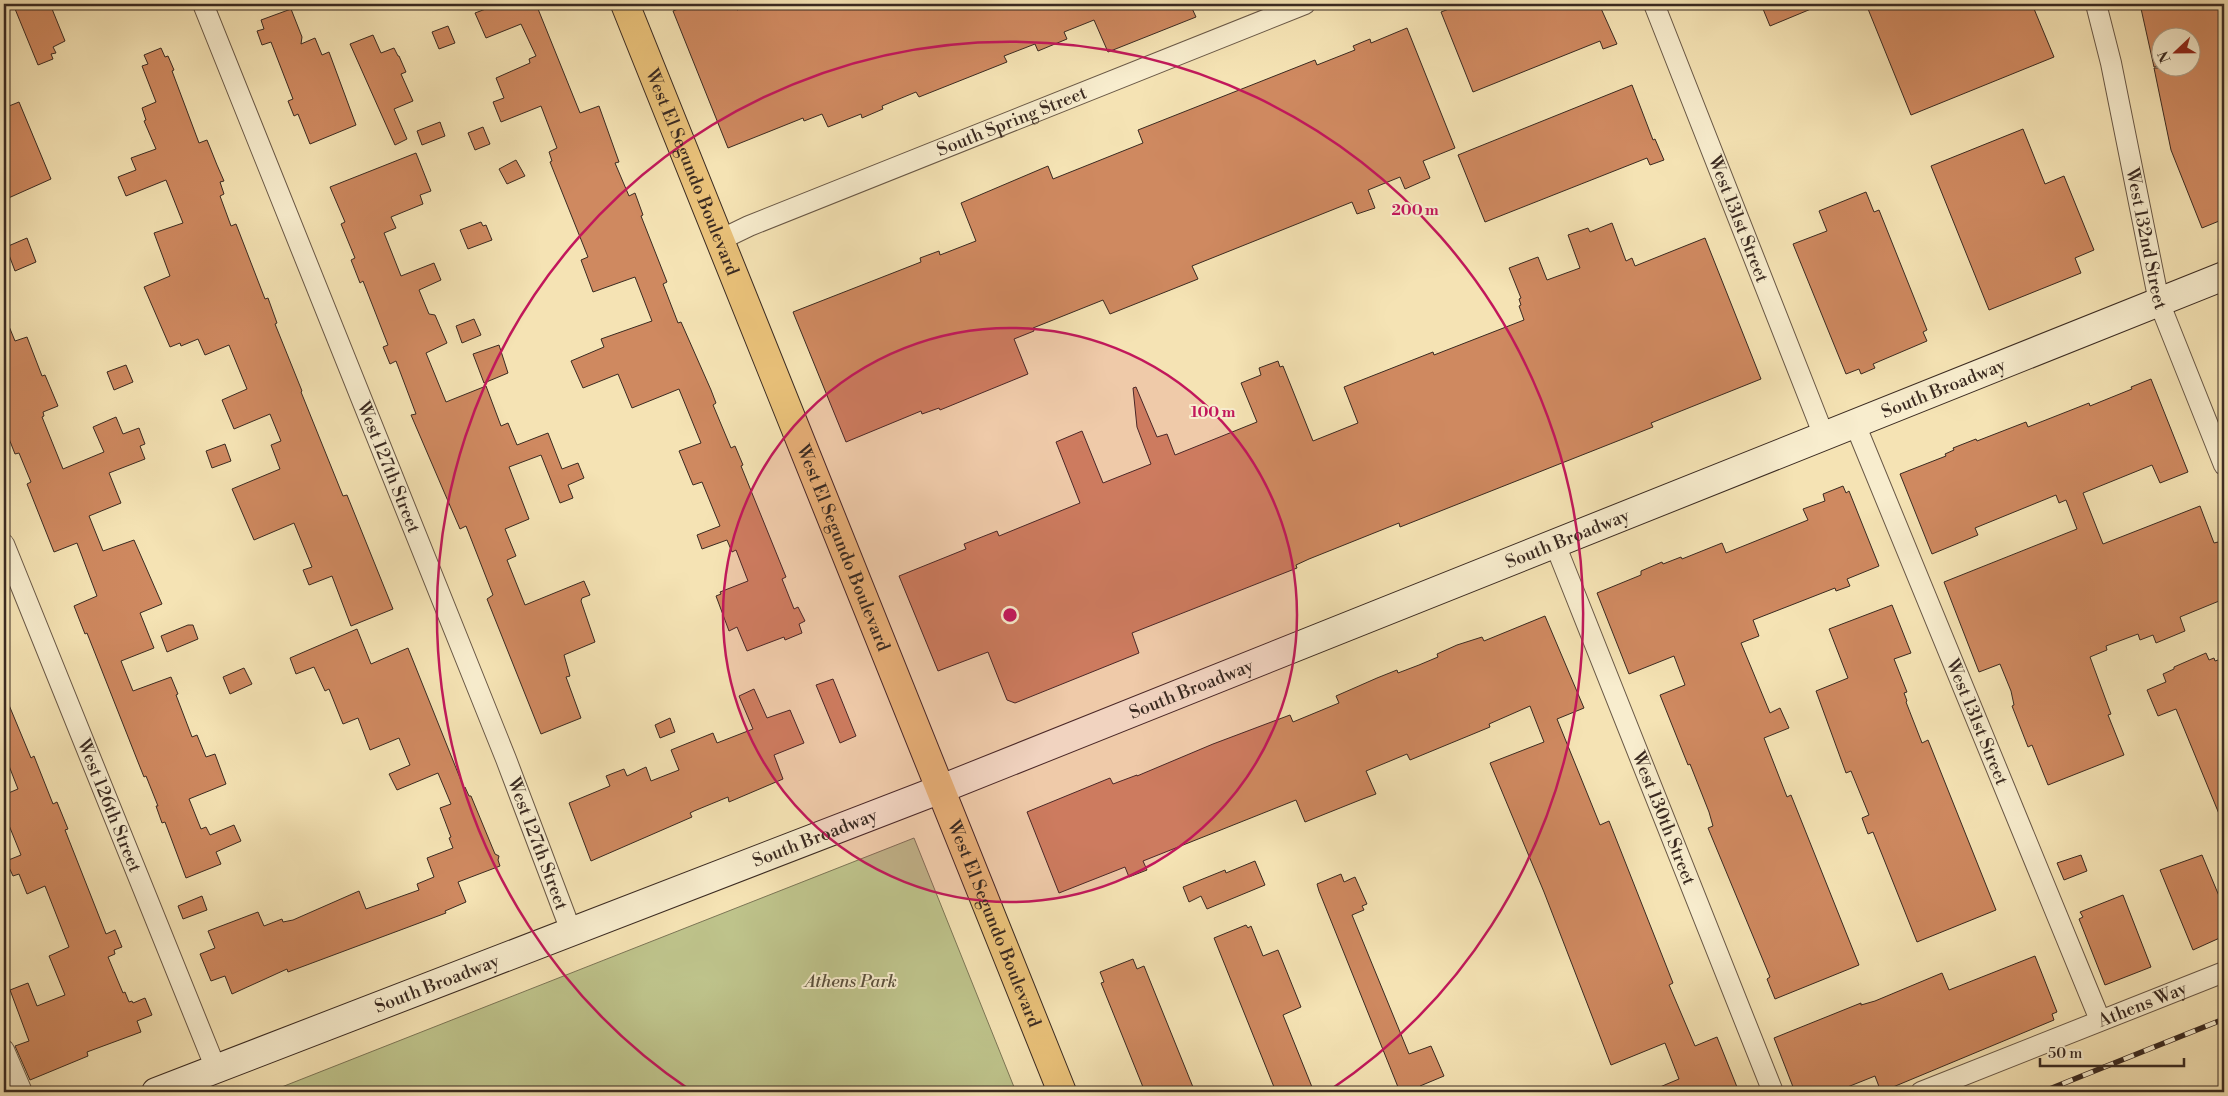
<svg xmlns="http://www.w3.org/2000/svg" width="2228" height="1096" font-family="'Libre Bodoni',serif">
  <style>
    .green { fill: #bec38b; stroke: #7c7656 }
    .building { fill: #cf8960; stroke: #3a2a21 }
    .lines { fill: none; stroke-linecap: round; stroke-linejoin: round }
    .minor-casing { stroke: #695846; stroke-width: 22 }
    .secondary-casing { stroke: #3a2a21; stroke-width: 30 }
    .primary-casing { stroke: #3a2a21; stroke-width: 30 }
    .minor { stroke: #f8edce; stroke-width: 20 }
    .secondary { stroke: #f8edce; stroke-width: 28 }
    .primary { stroke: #eac27a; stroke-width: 28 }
    .rail-casing { stroke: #3a2a21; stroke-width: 5.5 }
    .rail { stroke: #f8edce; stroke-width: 4; stroke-dasharray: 11; stroke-linecap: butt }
    .ring { fill: none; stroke: #c2185b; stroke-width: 2.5 }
    .labels { text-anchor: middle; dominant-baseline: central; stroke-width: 4; stroke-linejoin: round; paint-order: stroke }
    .street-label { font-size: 18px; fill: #3a2a21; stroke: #f8edce }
    .park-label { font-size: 18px; font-style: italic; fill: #5b503c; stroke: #f8edce }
    .centre { fill: #c2185b; stroke: #f8edce; stroke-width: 2.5 }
    .ring-label { font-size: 15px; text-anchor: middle; font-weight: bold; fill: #c2185b; stroke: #f8edce; stroke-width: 4; stroke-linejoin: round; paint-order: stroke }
  </style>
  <rect width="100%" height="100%" fill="#f5e3b4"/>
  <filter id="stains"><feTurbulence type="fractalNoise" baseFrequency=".004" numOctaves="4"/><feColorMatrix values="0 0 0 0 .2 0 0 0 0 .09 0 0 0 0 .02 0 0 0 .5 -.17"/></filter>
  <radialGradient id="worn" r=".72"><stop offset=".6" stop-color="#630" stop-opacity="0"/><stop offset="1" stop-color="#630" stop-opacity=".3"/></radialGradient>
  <path class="green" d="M914 838 1016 1092H269Z"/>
  <path class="building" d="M13 4H50L65 41 53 47 56 53 51 54 53 59 38 65Z
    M499 4H536L580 113 599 106 619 162 615 163 629 196 635 193 643 215 641 216 667 282 663 284 678 323 681 322 711 390 716 403 713 405 731 448 735 446 743 465 741 466 786 577 782 579 794 609 798 607 805 621 799 624 802 633 785 640 784 637 747 651 737 627 729 631 716 596 721 594 720 592 748 581 736 550 732 552 727 540 702 549 697 535 720 526 702 482 693 485 679 451 701 443 679 389 632 408 618 374 583 388 571 361 604 347 601 339 652 321 635 277 593 292 581 260 588 257 550 162 552 161 549 152 557 148 541 106 501 122 493 102 504 98 496 78 530 63 529 59 536 56 521 24 486 38 475 13Z
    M691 4H734L737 10 753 4H1190L1196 17 1108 52 1094 20 1064 32 1067 39 1038 51 1035 44 1004 56 1007 62 919 97 916 92 882 106 883 109 862 118 861 114 828 127 822 114 804 121 803 118 728 148 673 11Z
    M1462 4H1599L1617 44 1603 49 1600 41 1473 92 1441 12Z
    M1761 4H1823L1770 26Z
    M1866 4H2032L2054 57 1911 115Z
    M2140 4H2224V219L2202 228 2171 150 2154 68H2190V38H2160V66L2154 67Z
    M291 9 302 37 301 44 315 38 322 55 329 52 356 125 310 144 298 114 294 116 288 101 293 99 271 42 262 45 257 31 264 29 261 20Z
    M448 26 455 43 439 49 432 32Z
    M1407 28 1455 148 1423 161 1430 178 1405 189 1400 177 1368 190 1375 208 1357 214 1352 202 1192 266 1198 279 1110 314 1103 300 1033 328 1034 331 1014 339 1028 374 940 410 939 408 922 414 921 411 846 442 793 312 921 262 920 258 939 251 940 255 976 241 961 203 1048 166 1053 179 1143 143 1138 130 1315 60 1317 65 1355 50 1353 46 1370 39 1371 43Z
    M373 35 381 53 394 48 398 56H399L406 72 401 74 413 101 394 109 407 139 395 145 350 44Z
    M161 48 165 57 168 56 174 70 172 71 199 143 207 140 217 165 224 181 220 182 224 194 220 196 231 226 236 224 265 299 268 298 277 323 275 324 302 391 301 392 343 496 347 495 393 609 351 626 332 576 309 585 303 570 312 567 294 523 254 540 232 489 280 469 271 445 281 441 270 414 234 429 222 400 247 389 229 345 205 355 198 339 181 346 180 343 170 347 144 287 170 276 154 233 183 223 166 180 126 196 118 177 136 170 131 158 156 149 144 121 146 120 142 108 156 102 142 66 148 64 144 55Z
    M1632 85 1653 140 1655 139 1664 160 1650 165 1647 158 1485 222 1458 155Z
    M19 102 51 179 4 200V108Z
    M440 122 445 136 422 145 417 131Z
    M483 127 490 144 475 150 468 133Z
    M2023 129 2045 184 2064 176 2094 250 2075 258 2081 273 1989 310 1931 166Z
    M416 153 431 191 420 195 423 204 391 217 396 228 384 233 401 276 434 263 441 280 419 290 429 314 435 315 447 343 426 353 446 402 486 386 501 426 508 423 517 445 548 433 562 469 578 463 584 478 568 485 573 498 560 503 541 455 509 467 529 519 505 529 516 556 507 560 525 605 584 581 590 595 582 598 581 601 595 642 564 655 570 676 566 677 581 718 541 734 487 599 493 595 466 526 460 529 411 415 416 414 396 361 390 364 383 347 388 345 363 281 360 283 351 260 355 258 341 224 345 222 330 187Z
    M516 160 525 176 507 184 499 169Z
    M1866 192 1874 212 1879 210 1927 330 1923 332 1927 341 1873 364 1875 368 1861 374 1859 369 1846 374 1793 244 1827 231 1819 211Z
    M481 222 483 226 486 225 492 240 468 249 460 230Z
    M1612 223 1626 261 1632 258 1635 266 1705 238 1761 379 1651 423 1653 427 1400 527 1399 523 1309 559 1296 565 1297 568 1132 633 1139 653 1015 703 1007 700 988 652 938 671 899 576 966 549 964 544 997 531 999 536 1080 503 1056 442 1082 431 1103 483 1151 464 1137 427 1133 388 1136 387 1157 437 1167 434 1175 455 1257 422 1241 383 1261 375 1259 368 1278 361 1280 367 1283 366 1313 441 1358 423 1344 387 1433 352 1434 355 1524 320 1519 306 1521 305 1519 299 1521 298 1509 268 1538 257 1547 280 1580 268 1568 235 1588 228 1590 232Z
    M27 238 36 262 15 271 6 247Z
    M4 314 15 341 27 337 42 376 45 375 58 406 43 412 44 416 42 417 63 469 104 452 93 427 116 417 123 434 139 428 145 444 140 446 145 459 109 473 121 503 89 516 103 551 134 540 162 604 140 613 154 648 121 661 133 691 171 677 178 694 176 695 192 737 197 735 206 757 215 754 226 784 189 799 201 829 206 827 210 835 234 825 241 841 216 852 221 864 186 878 165 822 162 823 156 806H158L146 776 144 777 138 762 87 633 85 634 74 606 97 596 77 543 54 552 27 484 31 482 19 453 15 454 4 426Z
    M474 319 481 335 462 343 456 326Z
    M499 345 508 373 484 383 473 354Z
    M126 365 133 382 114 390 107 372Z
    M2151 379 2188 472 2160 483 2152 465 2083 493 2103 544 2200 506 2214 543 2218 542 2224 556V599L2180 617 2185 631 2156 643 2153 635 2140 640 2138 634 2106 646 2107 650 2090 657 2111 714 2108 715 2124 755 2048 785 2032 745 2028 747 2012 706 2014 705 2011 691 2000 664 1979 672 1944 582 2077 529 2066 500 2059 503 2056 495 1975 528 1978 535 1932 554 1900 474 1946 456 1945 454 1954 450 1953 448 1976 439 1977 441 2026 422 2028 427 2089 403 2090 406 2132 389 2131 387Z
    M225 444 231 461 212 468 206 451Z
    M1843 486 1846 493 1849 491 1879 566 1847 579 1850 586 1836 591 1835 588 1753 620 1759 636 1741 643 1770 713 1780 708 1789 728 1764 738 1787 797 1791 795 1859 965 1775 999 1767 979 1770 977 1708 828 1713 826 1709 812 1690 764 1688 765 1660 695 1685 685 1674 656 1629 674 1597 593 1641 575V571L1662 562 1663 564 1681 557 1682 559 1722 543 1726 553 1808 520 1803 509 1825 501 1823 494Z
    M1892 605 1911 653 1894 659 1907 692 1904 693 1907 701 1906 702 1922 743 1928 740 1996 910 1917 942 1873 832 1868 834 1862 818 1869 815 1851 771 1846 773 1816 691 1848 678 1829 629Z
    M1545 616 1584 708 1557 719 1600 825 1609 821 1673 983 1669 985 1695 1046 1717 1037 1739 1092H1648L1679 1079 1665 1043 1611 1065 1544 892 1490 763 1544 742 1530 706 1489 724 1490 727 1410 760 1407 754 1366 771 1376 794 1360 800 1305 822 1296 800 1143 861 1147 870 1129 877 1125 867 1059 893 1027 812 1110 778 1113 784 1137 775V776L1213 744 1290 715 1293 722 1339 703 1336 696 1377 678 1397 670 1398 673 1419 665 1438 657 1437 654 1457 645 1482 637 1484 641Z
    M188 625H193L198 639 167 652 161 636Z
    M357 629 371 664 408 648 464 788 465 787 469 796H471L495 854 499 856 498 860 500 866 458 882 466 902 445 911 446 913 288 972 287 969 232 994 225 976 211 981 200 954 215 948 208 931 258 912 264 926 282 919 283 922 293 920 359 891 366 909 419 890 417 884 434 877 427 858 453 848 449 838 451 837 440 808 451 804 438 773 397 790 389 774 410 765 399 738 370 750 358 718 343 724 329 689 325 691 314 667 296 674 290 658Z
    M2206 653 2209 660 2214 658 2215 661 2224 658V826L2176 709 2158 716 2147 690 2166 682 2163 674 2174 669V667Z
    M244 668 252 684 230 694 223 677Z
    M833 679 856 736 840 743 816 685Z
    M754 689 767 718 790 710 804 743 774 755 783 779 729 802 728 797 694 811 690 813 692 817 591 861 569 803 610 786 606 776 624 769 627 776 646 767 651 781 679 770 671 750 713 733 717 743 753 729 739 696Z
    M4 693 31 758 34 756 53 804 57 802 68 829 65 830 106 934 115 930 122 947 114 950 115 954 108 957 123 993 125 992 129 1002 132 1001 133 1003 145 998 152 1015 137 1021 141 1032 87 1052 88 1056 30 1080 15 1046 29 1041 10 990 28 983 37 1006 65 995 49 956 69 947 45 886 27 894 19 874 13 876 6 861 21 855 4 813V801L8 799 6 794 18 789 4 753Z
    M670 718 675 732 660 738 655 725Z
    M2081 855 2087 871 2064 880 2057 863Z
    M2202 855 2224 908V936L2193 950 2160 870Z
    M1255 861 1265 885 1207 909 1201 896 1189 902 1183 887 1225 870 1226 873Z
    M1341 874 1344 882 1355 877 1367 904 1362 906 1364 910 1352 915 1409 1054 1431 1046 1444 1076 1420 1086 1423 1092H1400L1319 891 1317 884Z
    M2123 895 2151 967 2105 985 2079 919 2083 917 2080 912Z
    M202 896 207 910 183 919 178 906Z
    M1246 925 1248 928 1251 926 1263 956 1278 950 1301 1007 1283 1015 1314 1092H1276L1214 938Z
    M2035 956 2057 1012 2052 1014 2054 1020 1881 1092 1875 1076 1835 1092H1795L1774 1038 1861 1003V1005L1875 1001 1942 973 1949 990Z
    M1133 959 1137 969 1144 966 1195 1092H1145L1101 983 1104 982 1100 972Z"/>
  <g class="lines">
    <g class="minor-casing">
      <g id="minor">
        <path id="s1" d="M203 4 506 759 571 931"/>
        <path id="s2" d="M1654 4 1824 436"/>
        <path id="s3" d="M2096 4 2111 63 2159 302 2224 465"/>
        <path id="s4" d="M720 240 749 226 1305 4"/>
        <path id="s5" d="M1855 424 2100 1020"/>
        <path id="s6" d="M4 544 216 1069"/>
        <path id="s7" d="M1555 544 1773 1092"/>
        <path d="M4 1050 22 1092"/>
        <path id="s8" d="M1921 1092 2224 972"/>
      </g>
    </g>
    <g class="secondary-casing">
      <g id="secondary">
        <path id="s9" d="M156 1092 941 789 2224 276"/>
      </g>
    </g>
    <g class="primary-casing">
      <g id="primary">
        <path id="s10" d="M625 4 1062 1092"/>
      </g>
    </g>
    <use href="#minor" class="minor"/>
    <use href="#secondary" class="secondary"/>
    <use href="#primary" class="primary"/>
    <g class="rail-casing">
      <path id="rail" d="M2042 1092 2224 1019"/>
    </g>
    <use href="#rail" class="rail"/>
  </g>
  <circle cx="1010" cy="615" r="287" fill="#c2185b" fill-opacity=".12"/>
  <g class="ring">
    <circle cx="1010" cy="615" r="287"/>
    <path d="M690 1090A573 573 0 1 1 1330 1090"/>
  </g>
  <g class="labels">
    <g class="street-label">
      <text stroke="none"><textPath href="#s4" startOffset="315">South Spring Street</textPath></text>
      <text stroke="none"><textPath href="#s10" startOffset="181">West El Segundo Boulevard</textPath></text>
      <text stroke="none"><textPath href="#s2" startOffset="231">West 131st Street</textPath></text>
      <text stroke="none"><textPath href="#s3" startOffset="240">West 132nd Street</textPath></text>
      <text stroke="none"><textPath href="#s9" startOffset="1921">South Broadway</textPath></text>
      <text stroke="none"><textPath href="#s1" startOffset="499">West 127th Street</textPath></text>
      <text stroke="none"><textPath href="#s9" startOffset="1516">South Broadway</textPath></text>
      <text stroke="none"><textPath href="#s10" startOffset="586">West El Segundo Boulevard</textPath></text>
      <text stroke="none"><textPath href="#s9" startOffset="1111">South Broadway</textPath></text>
      <text stroke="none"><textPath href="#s5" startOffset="322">West 131st Street</textPath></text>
      <text stroke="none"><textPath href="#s6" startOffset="282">West 126th Street</textPath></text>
      <text stroke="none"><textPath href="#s7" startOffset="295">West 130th Street</textPath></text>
      <text stroke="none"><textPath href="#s9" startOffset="706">South Broadway</textPath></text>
      <text stroke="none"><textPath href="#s1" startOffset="904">West 127th Street</textPath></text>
      <text stroke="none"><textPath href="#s10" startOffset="991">West El Segundo Boulevard</textPath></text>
      <text stroke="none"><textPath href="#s9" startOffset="301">South Broadway</textPath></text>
      <text stroke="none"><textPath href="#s8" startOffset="238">Athens Way</textPath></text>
    </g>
    <g class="park-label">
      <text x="851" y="981">Athens Park</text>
    </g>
  </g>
  <circle cx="1010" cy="615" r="8" class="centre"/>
  <g class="ring-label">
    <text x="1415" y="215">200 m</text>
    <text x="1213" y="417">100 m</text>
  </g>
  <rect width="2228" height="1096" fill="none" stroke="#f5e3b4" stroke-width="20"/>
  <rect x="5" y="5" width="2218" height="1086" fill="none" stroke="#3a2a21" stroke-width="2.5"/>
  <rect x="10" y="10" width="2208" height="1076" fill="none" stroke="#3a2a21"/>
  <g transform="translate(2176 52) rotate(248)"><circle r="24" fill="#f8edce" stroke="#ac9f89"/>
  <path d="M0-4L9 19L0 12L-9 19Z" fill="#8f2418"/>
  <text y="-8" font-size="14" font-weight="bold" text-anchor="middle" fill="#3a2a21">N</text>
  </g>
  <path d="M2040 1058v8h144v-8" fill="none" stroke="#3a2a21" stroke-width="2.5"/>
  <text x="2048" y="1058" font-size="15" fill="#3a2a21" stroke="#f8edce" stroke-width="4" paint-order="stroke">50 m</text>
  <rect width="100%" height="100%" filter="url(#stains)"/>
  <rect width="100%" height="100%" fill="url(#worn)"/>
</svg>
